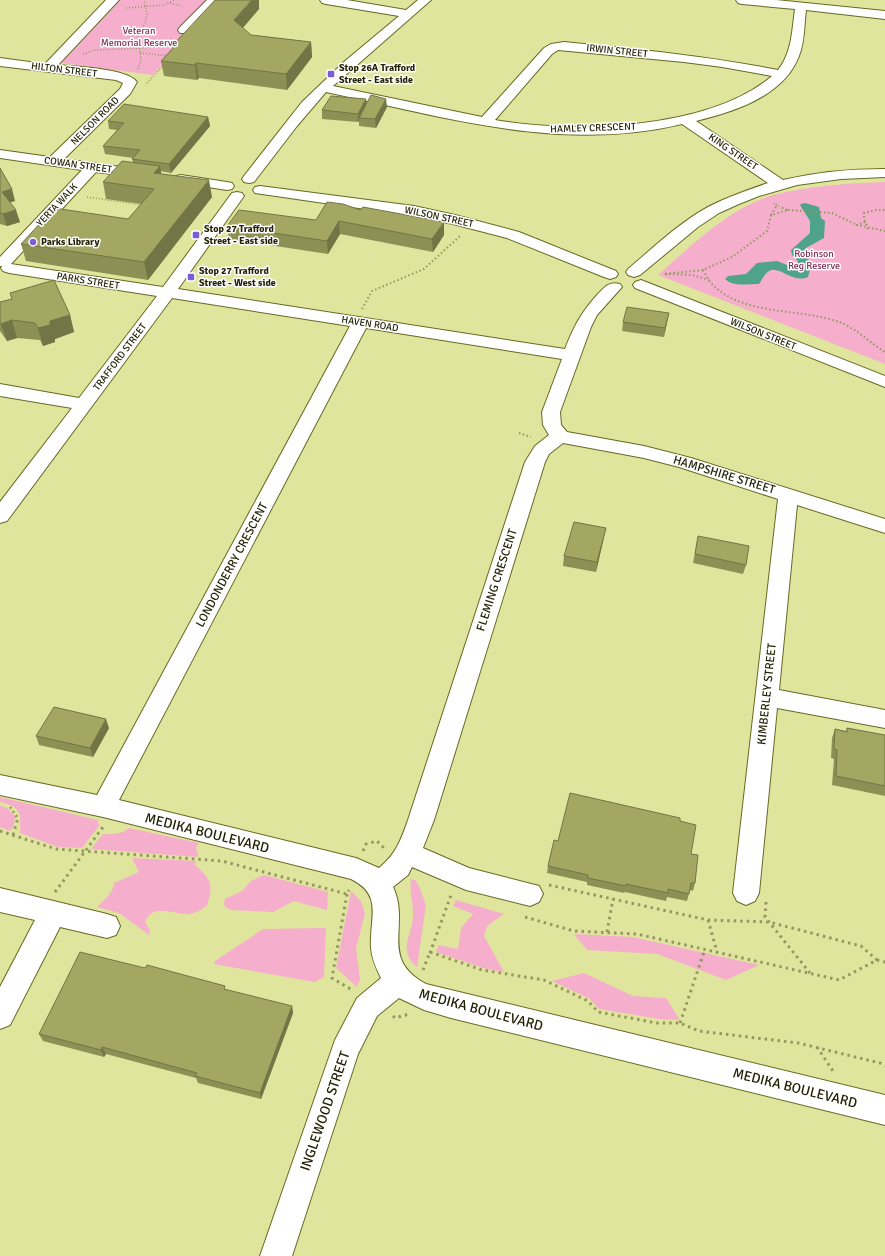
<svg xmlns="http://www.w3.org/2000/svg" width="885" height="1256" font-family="Signika,sans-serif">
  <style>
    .green { fill: #f5afcd }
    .water { fill: #4ea389 }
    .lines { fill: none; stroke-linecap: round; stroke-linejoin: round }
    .minor-casing { stroke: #666923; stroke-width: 2 }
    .path-far3 { stroke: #949760; stroke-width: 1.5; stroke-dasharray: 1 2; stroke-linecap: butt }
    .path-far2 { stroke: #949760; stroke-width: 2; stroke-dasharray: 1.5 2.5; stroke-linecap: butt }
    .path-far1 { stroke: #949760; stroke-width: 2.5; stroke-dasharray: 2 3; stroke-linecap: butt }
    .path { stroke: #949760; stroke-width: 3; stroke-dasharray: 2.5 4; stroke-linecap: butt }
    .minor { fill: #fff; fill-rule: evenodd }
    .wall { fill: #8c9054 }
    .shaded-wall { fill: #727545 }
    .building { fill: #a3a762; stroke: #727545 }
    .poi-dot { fill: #7c5dd7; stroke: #fff; stroke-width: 1.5 }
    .labels { text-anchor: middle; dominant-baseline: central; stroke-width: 3; stroke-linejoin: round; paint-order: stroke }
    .far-park-label { font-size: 10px; fill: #812f59; stroke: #fff }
    .far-street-label { font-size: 10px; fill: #222306; stroke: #fff }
    .far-poi-label { font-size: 10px; font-weight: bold; fill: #222306; stroke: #fff; text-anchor: start }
    .street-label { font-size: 12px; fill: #222306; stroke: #fff }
    .near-street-label { font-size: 14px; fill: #222306; stroke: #fff }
  </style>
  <rect width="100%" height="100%" fill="#e0e59d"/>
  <path class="green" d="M120 0H224L153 75 61 63Z
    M885 182V364L658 275C691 246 725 212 767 197 774 194 783 193 791 191 822 185 853 183 885 182Z
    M0 797 98 820 99 826 82 848 58 847 20 833C21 813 21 807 0 802Z
    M0 806 7 808 15 816 14 825 10 831 0 827Z
    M129 828 199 843 196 847 198 855 197 857 91 849 103 834C113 834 121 835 129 828Z
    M132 858 196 861 195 865C211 879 214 885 207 905 201 911 192 915 184 914 170 913 153 904 145 922L150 930 149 935 119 913 97 907C104 900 113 894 114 883L139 872Z
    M264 875 328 892 327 910 294 901 273 912 231 910 225 907 224 903 225 899 242 891 251 881Z
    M411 879 415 880 418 884 426 905 417 967C396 950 414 933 413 913 413 901 409 891 411 879Z
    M351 891 361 901 365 914 356 948 360 979 357 987 336 968Z
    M456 900 504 914 487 926 484 936 504 972 483 968 436 952 439 945 458 949 461 928 473 914 453 906Z
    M326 928 324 977 315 982 214 964 215 961 263 929Z
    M574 934 633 937 759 965 726 980 657 954 587 950Z
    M584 973 633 996 666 998 680 1020 659 1019 599 1009 590 999 552 981Z"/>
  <path class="water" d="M805 203 819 207 821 218 825 221 824 238 806 248 808 259 811 266 808 277C793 284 779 265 769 271 764 274 762 280 759 284 748 284 733 287 725 279L728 276 746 274 757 263 777 261 787 265H797L798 261 792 255 791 250 810 233V221L800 205 801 204Z"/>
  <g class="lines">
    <g class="minor-casing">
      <path id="minor" d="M106 0H119L58 65C75 67 127 68 137 82L130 94 64 159 143 170 148 171 150 174 148 177 143 178 96 172 11 264 163 287 232 193 237 192 242 193 244 196 178 289 565 349C574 326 581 313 597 295 604 288 608 281 620 284L622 287 597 315 591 327 560 412 561 425 567 432 644 446 691 458 885 519V533L797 505 779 690 885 710V728L777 708 759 893 755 901 746 905 737 901 733 893 778 499 679 467 644 458 563 443 549 454 545 462 434 820 423 848 469 868 539 886 543 894 539 902 530 906 466 890 412 867 408 875 393 887C411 925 378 958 426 984L885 1095V1125L451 1018 424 1010 399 998 377 1016 358 1054 292 1256H260L335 1040 357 998 381 978C376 968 372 959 371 948 369 919 384 895 351 879L103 817 0 795V775L97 795 350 326 172 298 7 521 0 523V502L72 408 0 396V384L79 398 157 296 9 273 3 271 1 268 2 266H0V257L82 170 0 158V150L50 157 120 89 123 83 116 80 0 66V58L45 64ZM366 328 562 359 542 412 543 425 549 435 535 446 525 462 408 820C401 840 396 854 379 868L356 858 119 800Z
        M207 0H220L188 33H180L178 30 180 27Z
        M320 0H347L406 10 418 0H431L333 86 482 117 544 48 551 44 564 42C636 49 707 56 778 70 792 53 792 30 795 9L742 4 738 3 736 0H776L885 11V19L806 10C804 25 805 41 799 56 784 96 734 112 696 121L783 180C817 172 850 169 885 169V177L841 179 797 185 759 196 739 204 719 213 698 227 640 275 634 277 628 275 626 272 628 269C654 247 679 223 708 207 727 197 748 190 768 183L682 124C562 153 444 117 326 92L297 126 254 182 249 183 244 182 242 179 244 176 302 102 345 61 399 16 326 4 322 3ZM558 50 684 62 722 67 772 76C709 130 573 134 495 120L552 54Z
        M181 175 227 182 232 183 234 186 232 189 227 190 176 182 174 179 176 176Z
        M260 186 414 206 455 215 519 232 616 271 618 274 616 277 610 279 604 277 507 238 453 224 414 216 255 193 253 190 255 187Z
        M641 280 885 376V387L635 288 633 285 635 282Z
        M0 888 107 914 116 917 120 926 116 935 107 938 60 927 10 1025 0 1029V987L35 920 0 912Z"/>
    </g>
    <path class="path-far3" d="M170 3 182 6
      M126 8 164 5 174 0
      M140 53 170 56
      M83 54 95 50 146 48 172 39
      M138 69 141 60 138 36 145 23 147 14 144 0
      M147 83 164 65
      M87 197 142 205
      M774 203 776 206 775 208
      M776 204 781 208"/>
    <path class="path-far2" d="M776 207 771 215 788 210 780 207
      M788 210 832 213 857 225
      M771 215 767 231 732 257 703 270C706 275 709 281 713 285 744 316 800 308 839 322 856 328 870 343 885 352
      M865 222 857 225 885 231
      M868 229 864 218V213L876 210H885
      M703 270 664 274 692 275 709 280
      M362 309 372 291 424 269 460 236
      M519 433 531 437"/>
    <path class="path-far1" d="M10 807 17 817"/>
    <path class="path" d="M0 831 56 849 222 861 347 894 349 890
      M13 835 18 818 16 816
      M363 851 366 844 377 841 384 848
      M549 885 708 920 769 922 861 946 877 960
      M55 892 103 827
      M347 894 332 978 352 990
      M766 902 765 917 810 973
      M525 917 574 931 637 934 839 980 877 960 885 962
      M708 920 717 952
      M607 932 613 899
      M430 953 451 895
      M423 970 430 952 482 970 544 980 588 1001 598 1012 657 1023H680L699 1031 798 1043 880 1063 885 1066
      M393 1016 395 1018 409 1014
      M680 1023 705 949
      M817 1047 833 1071"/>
    <use href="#minor" class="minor"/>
  </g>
  <path class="wall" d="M259 9 243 28 251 35 311 42 312 57 287 90 199 78 197 80 164 76 161 61 173 49 172 46Z
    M366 99V104L387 107 376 128 359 126V121L358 122 322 119V110Z
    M208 117 210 126 171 173 160 171 161 174 212 197 148 280 26 261 21 244 128 219 141 204 106 199 103 182 133 162 132 159 133 158 105 154 103 146 117 130 109 129 108 121Z
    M0 168 15 201 10 202 20 222 7 226 0 224Z
    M360 210 444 235 433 252 340 234 328 254 229 239 227 226 316 220Z
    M0 302 70 315 74 332 55 339V342L43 346 40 340 17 338 7 341 0 331Z
    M669 313 664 337 622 331 623 322Z
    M698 536 746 565 743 574 693 563Z
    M604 537 596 572 563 566 564 556Z
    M109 728 93 757 39 745 36 736Z
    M847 728 885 735V796L832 785 834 759 831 758 832 738 835 729 846 731Z
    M680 821 695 883 693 891 690 890 687 901 667 897 666 901 625 892 624 893 587 885V882L547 873 548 866 558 841Z
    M226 990 292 1006 293 1013 261 1099 198 1083 196 1078 106 1054 104 1057 43 1041 39 1034Z"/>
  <path class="shaded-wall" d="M252 0H259V9L236 35 234 20Z
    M311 42 312 57 287 90 286 74Z
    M196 63 199 78 197 80 195 65Z
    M366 99 367 108 359 118V121L358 122V114Z
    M386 99 387 107 376 128 375 119Z
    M208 117 210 126 171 173 169 164Z
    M160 166 163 183 154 173Z
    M209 180 212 197 148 280 144 262Z
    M12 189 15 201 5 204 2 192Z
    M16 210 20 222 7 226 3 214Z
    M339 221 340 234 328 254 327 241Z
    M444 222V235L433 252 432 239Z
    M669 313 667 322 664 337 665 328Z
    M70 315 74 332 55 339V342L43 346 38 328 50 321Z
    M12 320 17 338 7 341 1 324Z
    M606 528 604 537 596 572 597 562Z
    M106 719 109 728 93 757 90 748Z
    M292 1006 293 1013 261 1099 260 1093Z
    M102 1047 106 1054 104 1057 101 1050Z"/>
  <path class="building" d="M215 0H252L234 20 251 35 311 42 286 74 196 63 195 65 161 61 175 46H172Z
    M371 95 386 99 375 119 359 118Z
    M331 96 366 99 358 114 322 110Z
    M124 104 208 117 169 164 132 159 140 150 103 146 124 123 108 121Z
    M122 161 160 166 154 173 209 180 144 262 21 244 54 208 128 219 154 189 103 182Z
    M0 168 12 189 2 192 16 210 3 214 0 213Z
    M327 202 343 204 360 210 363 207 444 222 432 239 339 221 327 241 227 226 239 210 316 220Z
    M54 280 70 315 50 321V325L38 328 35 323 12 320 1 324 0 322V302L12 299 10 293Z
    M627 307 669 313 665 328 623 322Z
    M574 522 606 528 597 562 564 556Z
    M698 536 749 546 746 565 695 554Z
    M54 707 106 719 90 748 36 736Z
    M847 728 885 735V786L836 776 837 750 834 749 835 729 847 732Z
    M570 793 680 818V821L696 825 691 854 698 855 695 883H691L689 894 668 889V893L626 884V886L588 878V875L548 866 554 840 558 841Z
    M80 952 145 968 147 965 225 986 224 989 292 1006 260 1093 195 1076 197 1073 102 1047 101 1050 39 1034Z"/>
  <g class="poi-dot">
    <rect x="327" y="70" width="8" height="8" rx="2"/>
    <rect x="192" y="231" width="8" height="8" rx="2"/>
    <circle cx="33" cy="242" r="4"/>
    <rect x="187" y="273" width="8" height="8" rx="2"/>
  </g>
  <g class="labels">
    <g class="far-park-label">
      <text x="139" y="31">Veteran<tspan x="139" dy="12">Memorial Reserve</tspan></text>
      <text x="814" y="254">Robinson<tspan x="814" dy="12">Reg Reserve</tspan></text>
    </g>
    <g class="far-street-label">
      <text transform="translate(617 51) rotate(6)">IRWIN STREET</text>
      <text transform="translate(64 70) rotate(7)">HILTON STREET</text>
      <text transform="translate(95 121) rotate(-45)">NELSON ROAD</text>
      <text transform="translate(593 128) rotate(-2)">HAMLEY CRESCENT</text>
      <text transform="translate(733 152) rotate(34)">KING STREET</text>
      <text transform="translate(78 165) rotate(8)">COWAN STREET</text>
      <text transform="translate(57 205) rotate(-47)">YERTA WALK</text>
      <text transform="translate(439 217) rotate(12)">WILSON STREET</text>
      <text transform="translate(88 281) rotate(9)">PARKS STREET</text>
      <text transform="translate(370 324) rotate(9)">HAVEN ROAD</text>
      <text transform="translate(763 334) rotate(22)">WILSON STREET</text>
      <text transform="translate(120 357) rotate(-53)">TRAFFORD STREET</text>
    </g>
    <g class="far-poi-label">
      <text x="339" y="68">Stop 26A Trafford<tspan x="339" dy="12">Street - East side</tspan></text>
      <text x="204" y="229">Stop 27 Trafford<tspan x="204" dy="12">Street - East side</tspan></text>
      <text x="41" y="242">Parks Library</text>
      <text x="199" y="271">Stop 27 Trafford<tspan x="199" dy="12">Street - West side</tspan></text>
    </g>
    <g class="street-label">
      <text transform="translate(724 475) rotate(17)">HAMPSHIRE STREET</text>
      <text transform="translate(232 565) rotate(-62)">LONDONDERRY CRESCENT</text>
      <text transform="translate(497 580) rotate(-72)">FLEMING CRESCENT</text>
      <text transform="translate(767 694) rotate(-84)">KIMBERLEY STREET</text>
    </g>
    <g class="near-street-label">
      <text transform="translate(207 833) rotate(14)">MEDIKA BOULEVARD</text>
      <text transform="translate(481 1010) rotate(15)">MEDIKA BOULEVARD</text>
      <text transform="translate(795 1088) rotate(14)">MEDIKA BOULEVARD</text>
      <text transform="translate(325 1111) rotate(-71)">INGLEWOOD STREET</text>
    </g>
  </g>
</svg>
